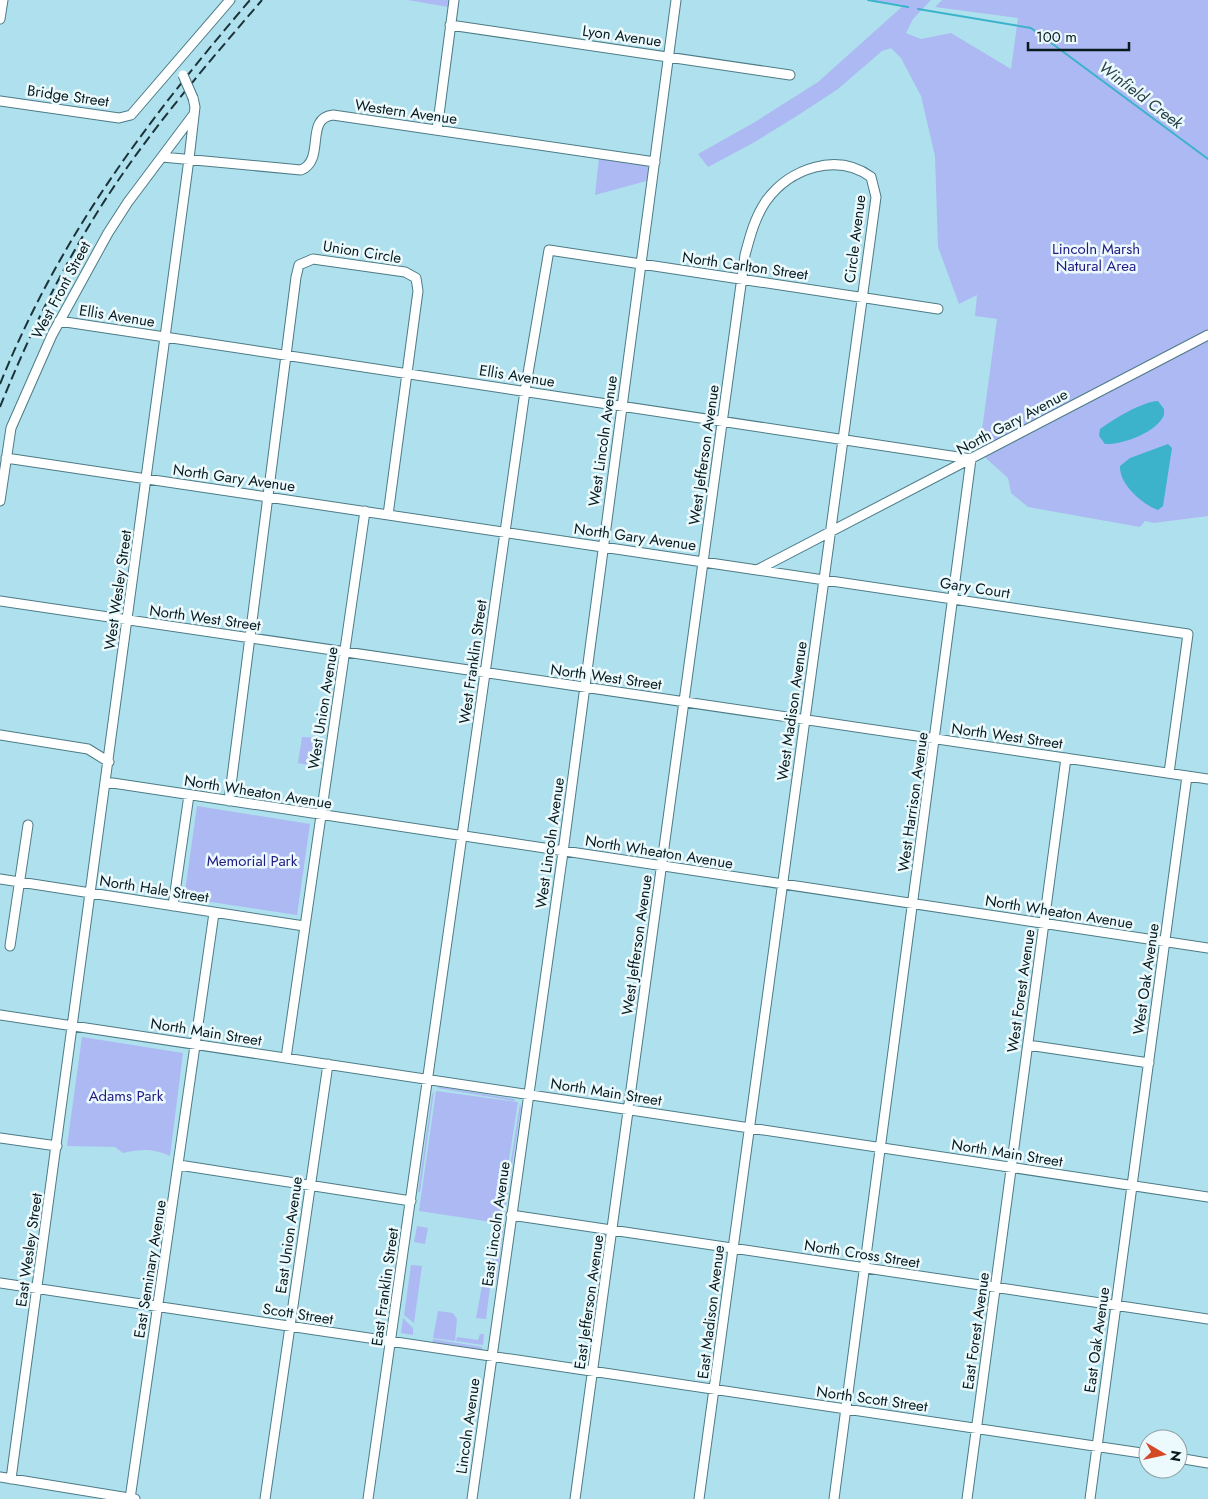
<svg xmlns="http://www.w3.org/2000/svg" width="1208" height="1499" font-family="Jost,sans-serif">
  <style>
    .green { fill: #adb9f2 }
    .water { fill: #3db2cb }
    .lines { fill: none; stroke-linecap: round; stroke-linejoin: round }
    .stream { stroke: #3db2cb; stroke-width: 2 }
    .minor-casing { stroke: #4c7b86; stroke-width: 11 }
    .minor { stroke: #fff; stroke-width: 9 }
    .rail { stroke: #1b3338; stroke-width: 2; stroke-dasharray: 10 5; stroke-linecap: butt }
    .minor-bridge-casing { stroke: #4c7b86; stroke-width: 11; stroke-linecap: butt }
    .minor-bridge { stroke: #fff; stroke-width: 9 }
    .labels { text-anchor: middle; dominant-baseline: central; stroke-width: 5; stroke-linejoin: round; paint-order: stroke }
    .street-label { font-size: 15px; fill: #071b1f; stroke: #ecfafe }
    .park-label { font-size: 15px; fill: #221a83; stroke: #ecfafe }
    .water-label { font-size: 16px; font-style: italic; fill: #274147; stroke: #ecfafe }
  </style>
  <rect width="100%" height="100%" fill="#aee0ed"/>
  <path class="green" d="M408 0H449L448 7Z
    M870 0H931L913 19 906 33 921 39 951 33 1011 69 1018 18 935 7 942 0H1208V516L1154 523 1145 521 1140 527 1028 507 1011 493 1008 478 979 452 997 319 975 316 977 295 959 304 938 247 935 156 921 96 901 58 891 48 882 51 838 89 800 114 753 143 708 167 698 154 755 122 818 82 904 5Z
    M599 157 652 165 650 180 595 195Z
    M302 737 318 738 314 766 298 763Z
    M197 806 310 824 297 915 184 898Z
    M82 1037 183 1053 170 1156C153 1148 140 1149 123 1153L115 1147 67 1146Z
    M440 1087 515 1099 514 1101 437 1088Z
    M434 1091 420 1192H418L432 1095Z
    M436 1091 518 1102 499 1223 419 1211Z
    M520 1103 521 1108 506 1205H504Z
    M501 1224H504L496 1282H492Z
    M417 1226 428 1228 425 1244 414 1242Z
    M491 1250 495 1251 492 1279 487 1278Z
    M411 1265 422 1266 414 1323 404 1315Z
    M482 1286 490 1287 486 1319 476 1318Z
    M438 1311 453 1313 457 1319 455 1341 433 1338Z
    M403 1318 413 1328V1335L401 1333Z
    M480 1334H484L483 1345 456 1341 457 1337 478 1340Z
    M433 1339 482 1347V1351L432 1344Z"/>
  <path class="water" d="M1158 401 1164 409V415C1157 432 1123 445 1105 444L1099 436 1100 429C1114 419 1141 402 1158 401Z
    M1168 444 1172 448 1163 506 1158 510C1142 504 1119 484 1120 466L1130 458Z"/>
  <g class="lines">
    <path class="stream" d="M868 0 908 7
      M918 9 1031 28 1208 159"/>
    <g class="minor-casing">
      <path id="minor" d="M0 19 3 0
        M450 25 790 75
        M0 101 119 118 131 115 230 0
        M437 130 454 0
        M162 157 301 170C326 160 304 118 333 115L655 162
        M59 321 971 459
        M6 458 757 570 1208 335
        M0 501 11 428 52 335 108 233 128 202 194 114
        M757 570 1188 634 1169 773
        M0 601 1208 779
        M0 735 88 749 109 762
        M106 782 1208 948
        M229 801 296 277 299 265 313 259 405 272 416 278 418 291 388 515
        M0 879 304 926
        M173 906 189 795
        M10 946 28 825
        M0 1015 1208 1197
        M1028 1045 1149 1063
        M286 1058 365 511
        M0 1138 57 1146
        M179 1165 411 1201
        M511 1215 1208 1319
        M0 1283 1148 1454
        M1178 1458 1208 1463
        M0 1477 135 1499
        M11 1479 189 159 195 107 193 98
        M130 1499 214 913
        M265 1499 328 1064
        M368 1499 525 391 549 250 938 309
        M472 1499 563 852 676 0
        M575 1499 745 255C750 236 755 217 766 201 790 168 837 152 871 177L876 197 699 1499
        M834 1499 971 459
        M967 1499 1066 758
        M1090 1499 1187 776"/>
    </g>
    <use href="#minor" class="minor"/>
    <path class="rail" d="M0 384C61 234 146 122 250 0
      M0 407C30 332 66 259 111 191 156 123 209 62 262 0"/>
    <g class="minor-bridge-casing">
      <path id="minor-bridge" d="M183 75 193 98"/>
    </g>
    <use href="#minor-bridge" class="minor-bridge"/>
  </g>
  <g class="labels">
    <g class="street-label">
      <text transform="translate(622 36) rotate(8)">Lyon Avenue</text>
      <text transform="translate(68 96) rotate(8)">Bridge Street</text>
      <text transform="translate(406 112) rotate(8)">Western Avenue</text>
      <text transform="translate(855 239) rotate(-83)">Circle Avenue</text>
      <text transform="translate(362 252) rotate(9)">Union Circle</text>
      <text transform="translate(745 266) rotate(8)">North Carlton Street</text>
      <text transform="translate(61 290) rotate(-62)">West Front Street</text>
      <text transform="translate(117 316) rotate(9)">Ellis Avenue</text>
      <text transform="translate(517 376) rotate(9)">Ellis Avenue</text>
      <text transform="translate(1012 422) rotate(-28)">North Gary Avenue</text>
      <text transform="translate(603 441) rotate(-82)">West Lincoln Avenue</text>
      <text transform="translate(704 455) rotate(-82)">West Jefferson Avenue</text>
      <text transform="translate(234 478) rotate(8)">North Gary Avenue</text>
      <text transform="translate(635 537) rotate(8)">North Gary Avenue</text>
      <text transform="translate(975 588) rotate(9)">Gary Court</text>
      <text transform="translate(118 590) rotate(-82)">West Wesley Street</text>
      <text transform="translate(205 618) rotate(8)">North West Street</text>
      <text transform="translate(473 662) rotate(-82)">West Franklin Street</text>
      <text transform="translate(606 677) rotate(8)">North West Street</text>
      <text transform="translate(323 708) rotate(-81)">West Union Avenue</text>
      <text transform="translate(792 711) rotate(-82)">West Madison Avenue</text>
      <text transform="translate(1007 736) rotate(8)">North West Street</text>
      <text transform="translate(258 792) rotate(9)">North Wheaton Avenue</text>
      <text transform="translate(913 802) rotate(-82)">West Harrison Avenue</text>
      <text transform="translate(550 843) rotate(-82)">West Lincoln Avenue</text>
      <text transform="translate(659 852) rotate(9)">North Wheaton Avenue</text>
      <text transform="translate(154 889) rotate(9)">North Hale Street</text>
      <text transform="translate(1059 912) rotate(9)">North Wheaton Avenue</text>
      <text transform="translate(637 945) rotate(-82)">West Jefferson Avenue</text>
      <text transform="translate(1146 979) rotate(-82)">West Oak Avenue</text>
      <text transform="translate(1021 991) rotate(-82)">West Forest Avenue</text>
      <text transform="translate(206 1032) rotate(9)">North Main Street</text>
      <text transform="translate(606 1092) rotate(9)">North Main Street</text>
      <text transform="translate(1007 1153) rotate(9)">North Main Street</text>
      <text transform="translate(496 1224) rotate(-82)">East Lincoln Avenue</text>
      <text transform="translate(289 1235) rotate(-82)">East Union Avenue</text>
      <text transform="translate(29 1250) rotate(-82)">East Wesley Street</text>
      <text transform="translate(862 1254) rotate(9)">North Cross Street</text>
      <text transform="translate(150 1269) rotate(-81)">East Seminary Avenue</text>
      <text transform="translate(385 1287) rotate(-82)">East Franklin Street</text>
      <text transform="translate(589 1302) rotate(-82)">East Jefferson Avenue</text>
      <text transform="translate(711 1312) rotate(-83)">East Madison Avenue</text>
      <text transform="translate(298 1314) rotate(9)">Scott Street</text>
      <text transform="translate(976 1331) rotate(-82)">East Forest Avenue</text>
      <text transform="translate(1097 1340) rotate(-82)">East Oak Avenue</text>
      <text transform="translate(872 1399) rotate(8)">North Scott Street</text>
      <text transform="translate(468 1426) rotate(-82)">Lincoln Avenue</text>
    </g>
    <g class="park-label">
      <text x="1096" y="249">Lincoln Marsh<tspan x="1096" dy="17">Natural Area</tspan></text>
      <text x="252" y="861">Memorial Park</text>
      <text x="126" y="1096">Adams Park</text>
    </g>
    <g class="water-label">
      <text transform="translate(1141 95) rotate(37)">Winfield Creek</text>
    </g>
  </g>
  <g transform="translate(1163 1454) rotate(99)"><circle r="24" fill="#ecfafe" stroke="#90a1a5"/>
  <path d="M0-4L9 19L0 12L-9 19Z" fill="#d44a27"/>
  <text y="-8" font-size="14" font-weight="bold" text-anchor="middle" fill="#071b1f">N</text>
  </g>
  <path d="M1028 42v8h101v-8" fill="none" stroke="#071b1f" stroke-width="2.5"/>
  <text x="1036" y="42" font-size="15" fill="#071b1f" stroke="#ecfafe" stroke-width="4" paint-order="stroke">100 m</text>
</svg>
